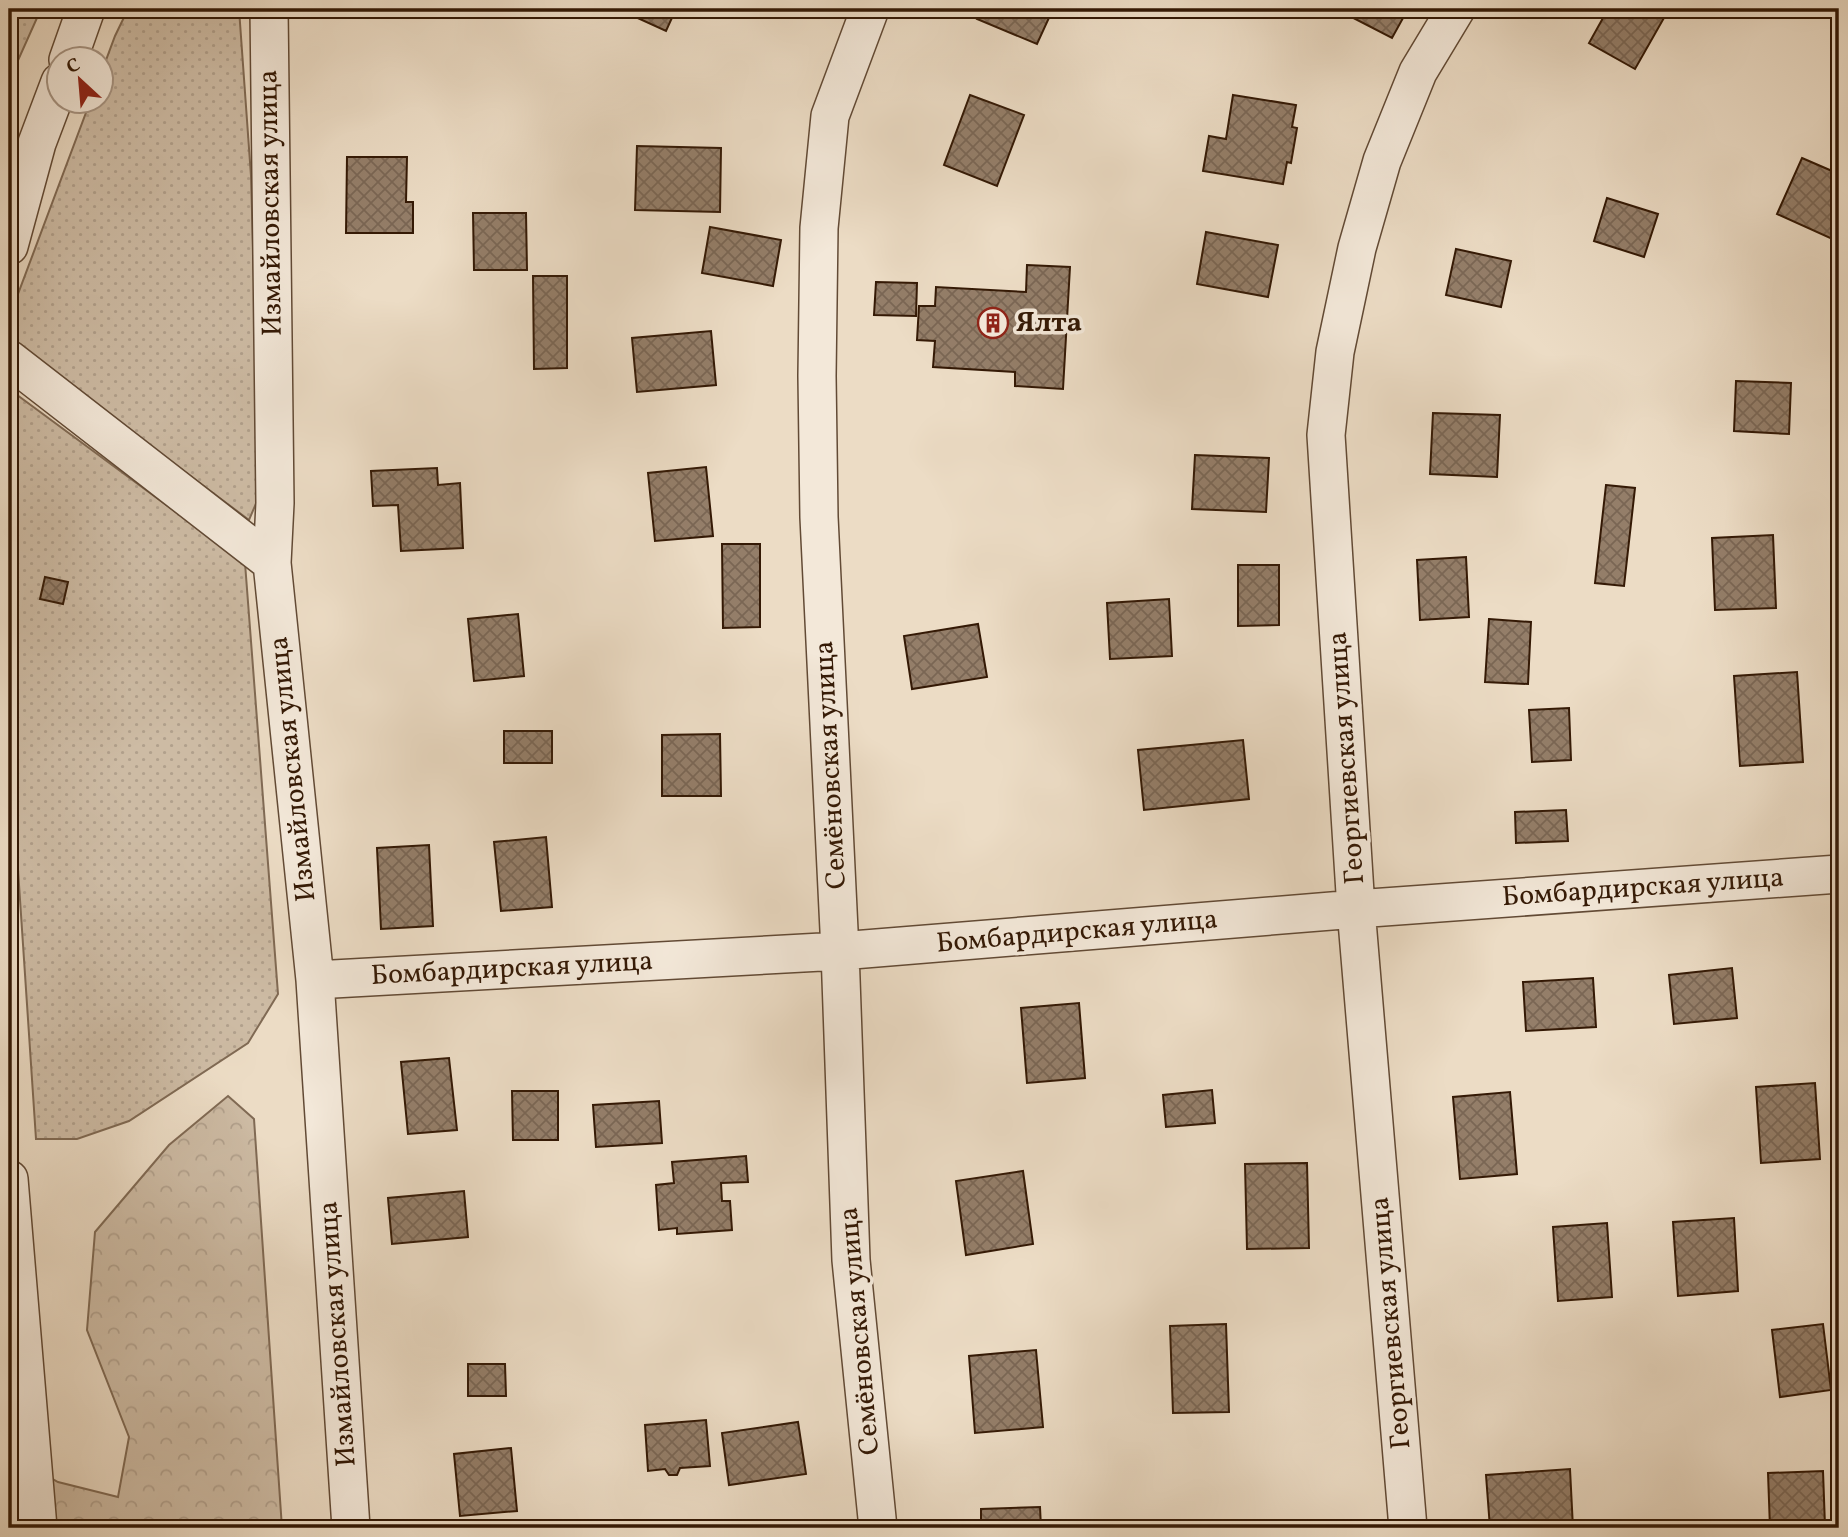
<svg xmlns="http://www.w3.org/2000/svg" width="1848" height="1537" font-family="Vollkorn,serif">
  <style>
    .grass { fill: url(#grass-dots); stroke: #806a54; stroke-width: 2 }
    .forest { fill: url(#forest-crowns); stroke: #806a54; stroke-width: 2 }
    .building { fill: url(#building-cross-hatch); stroke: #341905; stroke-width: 2 }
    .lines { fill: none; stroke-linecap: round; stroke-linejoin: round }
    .minor-casing { stroke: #624a35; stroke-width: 40 }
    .minor { stroke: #f3e8d9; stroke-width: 37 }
    .labels { text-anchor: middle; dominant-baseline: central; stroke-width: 7; stroke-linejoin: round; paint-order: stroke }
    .street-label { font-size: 28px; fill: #341905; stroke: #f3e8d9 }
    .poi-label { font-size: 28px; font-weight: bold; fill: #341905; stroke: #f3e8d9; text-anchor: start }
  </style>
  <defs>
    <pattern id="grass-dots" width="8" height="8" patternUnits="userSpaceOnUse" patternTransform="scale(1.75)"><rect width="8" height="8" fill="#cdbba4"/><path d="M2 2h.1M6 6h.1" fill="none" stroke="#b1a08c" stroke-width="1.8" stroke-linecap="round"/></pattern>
    <pattern id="forest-crowns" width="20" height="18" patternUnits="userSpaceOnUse" patternTransform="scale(1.75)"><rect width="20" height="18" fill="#cdbba4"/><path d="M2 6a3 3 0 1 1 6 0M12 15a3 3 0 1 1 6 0" fill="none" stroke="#b1a08c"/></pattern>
    <pattern id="building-cross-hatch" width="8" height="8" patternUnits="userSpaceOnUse" patternTransform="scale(1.75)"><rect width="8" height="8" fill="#947e69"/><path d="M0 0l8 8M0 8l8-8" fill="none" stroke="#7a6654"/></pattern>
  </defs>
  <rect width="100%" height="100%" fill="#ecdcc5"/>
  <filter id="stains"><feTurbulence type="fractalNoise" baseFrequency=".00286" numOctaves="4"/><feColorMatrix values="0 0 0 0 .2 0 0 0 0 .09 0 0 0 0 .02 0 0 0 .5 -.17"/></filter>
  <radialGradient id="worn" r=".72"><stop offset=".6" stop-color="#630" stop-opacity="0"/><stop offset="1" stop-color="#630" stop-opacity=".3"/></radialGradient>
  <path class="grass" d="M9 9H41L15 67 9 97Z
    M128 9H239L251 176 260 494 249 520 9 340V318L90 102H102V71L115 36Z
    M9 389 245 563 278 994 248 1043 129 1121 77 1139H36L9 735Z"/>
  <path class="forest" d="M228 1096 254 1119 282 1528H9V1454L58 1482 118 1497 129 1437 87 1330 95 1232 169 1145Z"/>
  <path class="building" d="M618 9H676L666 31Z
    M982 9H1053L1037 44 977 19Z
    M1336 9H1408L1392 38Z
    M1608 9H1669L1635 69 1589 43Z
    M970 95 1024 115 997 186 944 165Z
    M1233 95 1296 105 1292 127 1297 128 1291 163 1287 162 1283 184 1203 171 1209 136 1226 139Z
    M637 146 721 148 720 212 635 210Z
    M347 157H407L406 202H413V233H346Z
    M1802 158 1839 174V242L1777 214Z
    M1607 198 1658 214 1644 257 1594 241Z
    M473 213H526L527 270H474Z
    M710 227 781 240 773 286 702 273Z
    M1206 232 1278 245 1268 297 1197 284Z
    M1456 249 1511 261 1501 307 1446 295Z
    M1027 265 1070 267 1063 389 1015 386V372L933 367 935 341 917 340 919 306H935L936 287 1026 292Z
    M533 276H567V368L534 369Z
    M876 282 917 283 916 316 874 315Z
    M711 331 716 385 637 392 632 338Z
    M1736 381 1791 383 1789 434 1734 431Z
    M1433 413 1500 415 1497 477 1430 474Z
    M1195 455 1269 458 1266 512 1192 509Z
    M706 467 713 536 655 541 648 473Z
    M437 468 438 485 460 483 463 548 401 551 398 505 373 506 371 471Z
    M1606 485 1635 488 1624 586 1595 583Z
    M1773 535 1776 608 1715 610 1712 538Z
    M722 544H760V627L723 628Z
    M1466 557 1469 617 1420 620 1417 560Z
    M1238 565H1279V625L1238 626Z
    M45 577 68 582 63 604 40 599Z
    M1169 599 1172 656 1110 659 1107 603Z
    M518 614 524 676 474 681 468 619Z
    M1489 619 1531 622 1528 684 1485 682Z
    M978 624 987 677 912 689 904 636Z
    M1797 672 1803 762 1740 766 1734 676Z
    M1569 708 1571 760 1532 762 1529 710Z
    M504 731H552V763H504Z
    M720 734 721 796H662V735Z
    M1243 740 1249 799 1144 810 1138 750Z
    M1566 810 1568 841 1516 843 1515 812Z
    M546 837 552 907 501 911 494 842Z
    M429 845 433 926 381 929 377 848Z
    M1732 968 1737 1018 1674 1024 1669 975Z
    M1593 978 1596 1027 1526 1031 1523 982Z
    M1079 1003 1085 1078 1027 1083 1021 1008Z
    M449 1058 457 1130 408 1134 401 1062Z
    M1815 1083 1820 1159 1761 1163 1756 1087Z
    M1212 1090 1215 1123 1166 1127 1163 1095Z
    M512 1091H558V1140H513Z
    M1510 1092 1517 1174 1460 1179 1453 1097Z
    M659 1101 662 1143 596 1147 593 1105Z
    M746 1156 748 1182 721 1183 722 1201H730L732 1230 677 1234V1228L659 1230 656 1185 674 1183 672 1162Z
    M1307 1163 1309 1248 1247 1249 1245 1164Z
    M1023 1171 1033 1244 966 1255 956 1181Z
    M464 1191 468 1237 392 1244 388 1198Z
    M1734 1218 1738 1291 1678 1296 1673 1222Z
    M1607 1223 1612 1297 1558 1301 1553 1227Z
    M1226 1324 1229 1412 1173 1413 1170 1326Z
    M1823 1324 1831 1390 1780 1397 1772 1330Z
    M1036 1350 1043 1427 975 1433 969 1356Z
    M468 1364H505L506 1396H468Z
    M706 1420 710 1466 680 1468 677 1475H669L665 1469 648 1471 645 1425Z
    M798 1422 806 1474 729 1485 722 1433Z
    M511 1448 517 1511 460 1516 454 1454Z
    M1570 1469 1573 1528H1490L1486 1475Z
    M1823 1471 1825 1526 1770 1528 1768 1473Z
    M1040 1507 1041 1528H981V1509Z"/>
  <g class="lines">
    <g class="minor-casing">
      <path id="minor" d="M269 9 275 503 272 563 315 980 351 1528
        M870 9 830 116 819 228 817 376 819 517 840 951 851 1260 878 1528
        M68 60 86 9
        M9 246 37 143 60 82
        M9 359 272 563
        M315 980 840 951 1356 909 1839 874
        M9 1179 38 1528
        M1408 1528 1356 909 1326 435 1335 352 1357 248 1382 161 1418 72 1456 9"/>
    </g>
    <use href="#minor" class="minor"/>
  </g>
  <defs>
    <g id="building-ring" transform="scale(1.575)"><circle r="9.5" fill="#f3e8d9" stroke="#8f2418" stroke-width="1.5"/><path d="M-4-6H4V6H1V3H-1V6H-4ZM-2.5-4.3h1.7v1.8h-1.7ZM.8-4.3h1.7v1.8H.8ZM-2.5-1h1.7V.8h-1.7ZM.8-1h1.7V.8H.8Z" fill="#8f2418"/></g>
  </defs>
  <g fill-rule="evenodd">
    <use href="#building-ring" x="993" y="323"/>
  </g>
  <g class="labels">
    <g class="street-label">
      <text transform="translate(271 203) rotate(-91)">Измайловская улица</text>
      <text transform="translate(1347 758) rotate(-94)">Георгиевская улица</text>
      <text transform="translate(831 765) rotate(-93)">Семёновская улица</text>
      <text transform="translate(293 769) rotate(-96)">Измайловская улица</text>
      <text transform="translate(1643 888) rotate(-4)">Бомбардирская улица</text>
      <text transform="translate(1077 932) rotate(-5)">Бомбардирская улица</text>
      <text transform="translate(512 969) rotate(-3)">Бомбардирская улица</text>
      <text transform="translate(1391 1323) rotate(-95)">Георгиевская улица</text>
      <text transform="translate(860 1331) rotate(-95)">Семёновская улица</text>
      <text transform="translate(338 1334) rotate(-94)">Измайловская улица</text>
    </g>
    <g class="poi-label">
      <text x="1016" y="323">Ялта</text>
    </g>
  </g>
  <rect width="1848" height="1537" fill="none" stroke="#ecdcc5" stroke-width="35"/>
  <rect x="10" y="10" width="1827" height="1516" fill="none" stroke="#341905" stroke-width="3.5"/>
  <rect x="18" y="18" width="1813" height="1502" fill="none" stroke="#341905" stroke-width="2"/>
  <g transform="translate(80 80) rotate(334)"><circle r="33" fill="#f3e8d9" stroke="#a79584" stroke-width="2"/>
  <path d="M0-5L12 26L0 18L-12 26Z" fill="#8f2418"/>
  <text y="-10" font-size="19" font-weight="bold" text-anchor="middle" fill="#341905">С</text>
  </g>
  <rect width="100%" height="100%" filter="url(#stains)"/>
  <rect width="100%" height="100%" fill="url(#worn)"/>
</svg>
